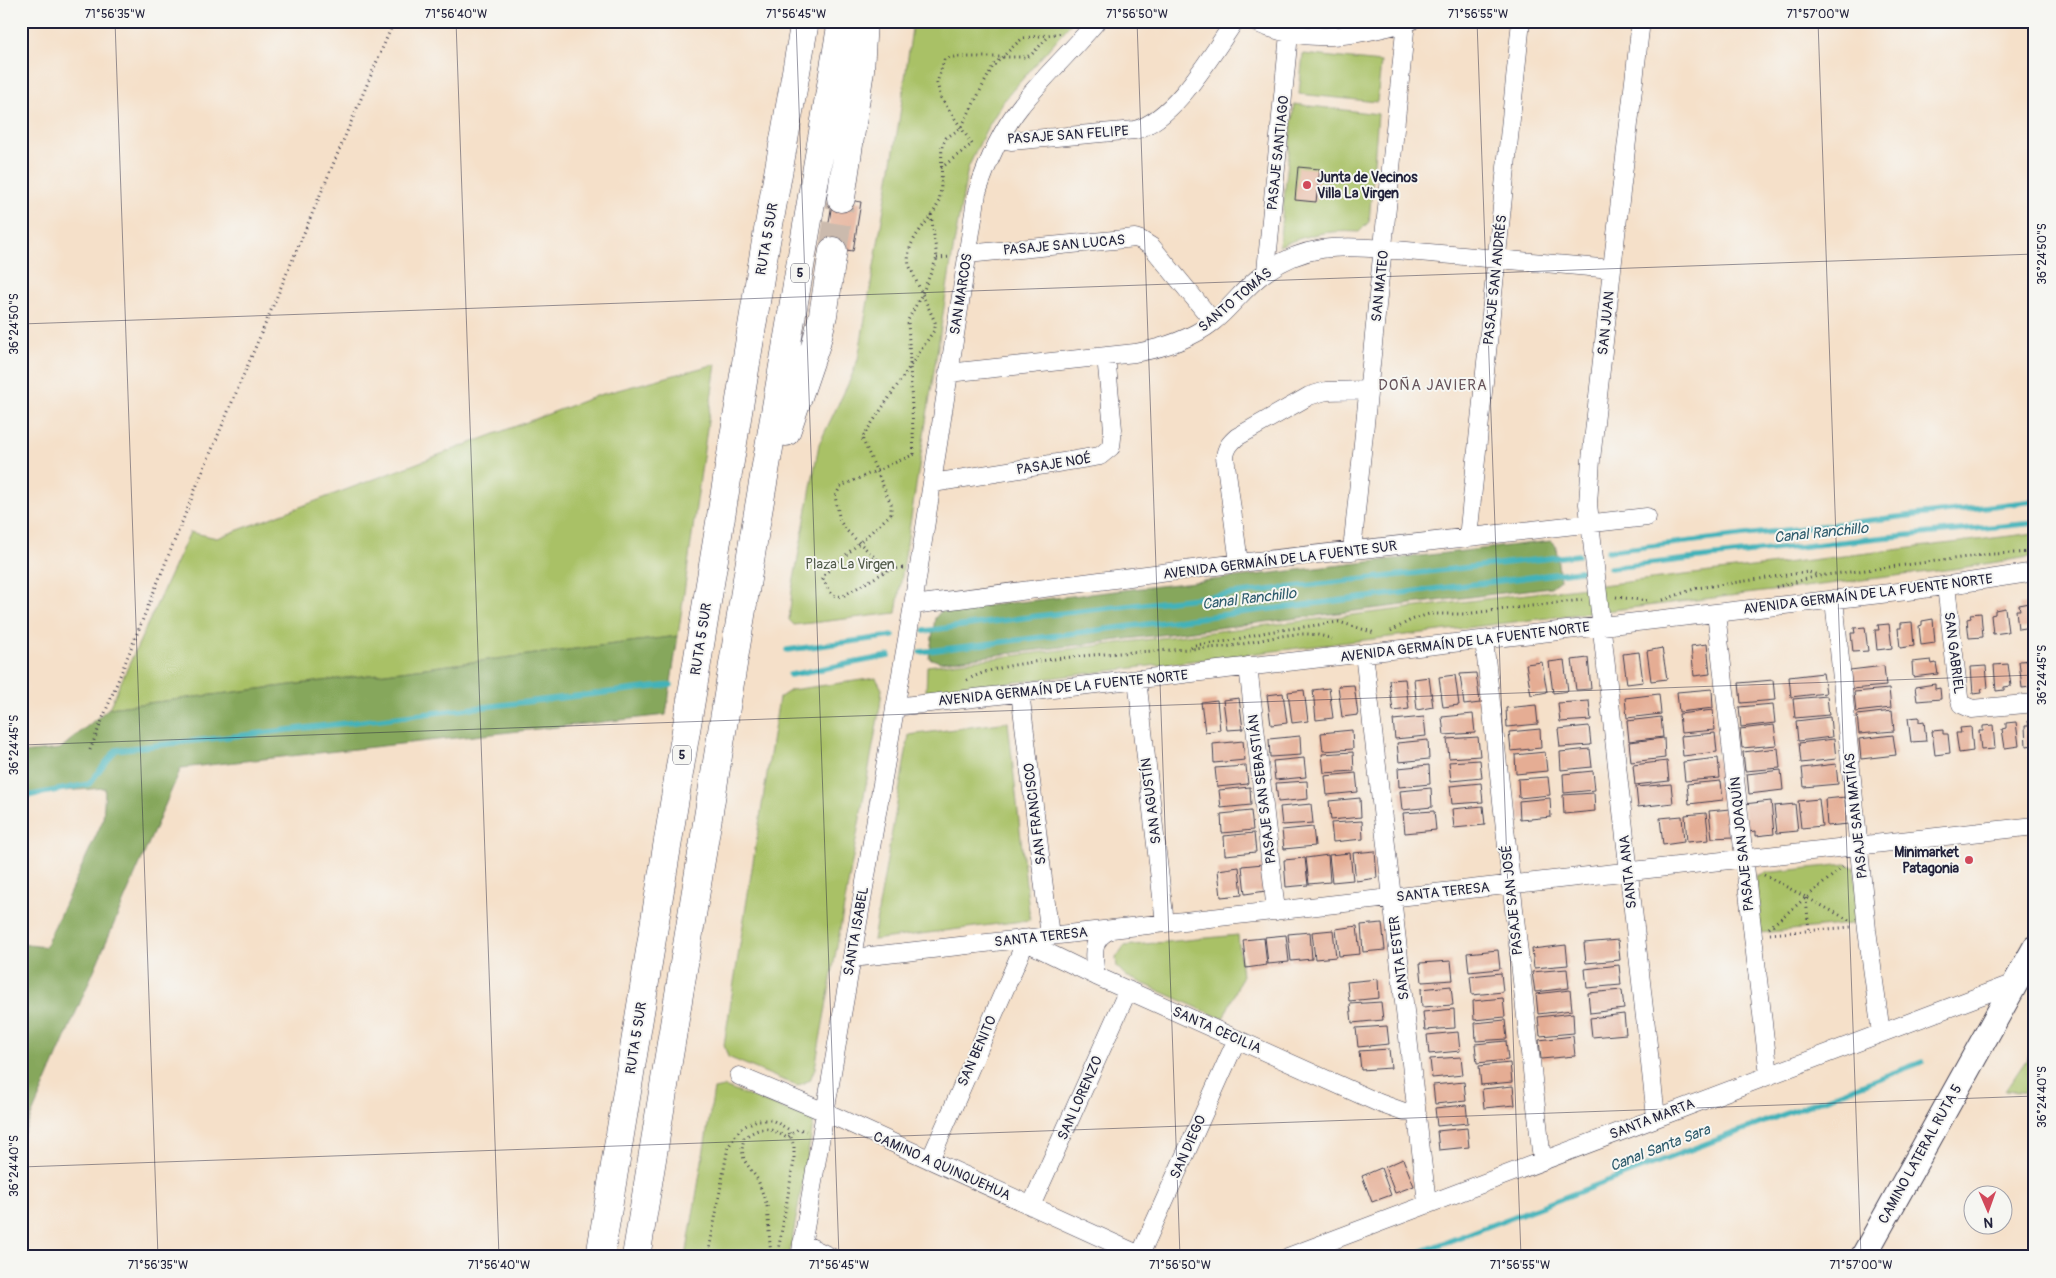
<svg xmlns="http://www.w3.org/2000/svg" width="2056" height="1278" font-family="Pangolin,sans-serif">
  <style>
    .green { fill: #a9c166; stroke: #667250 }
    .forest { fill: #86a75b; stroke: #54644b }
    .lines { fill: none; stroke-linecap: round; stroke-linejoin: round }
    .stream { stroke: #42b2b9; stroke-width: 5.5 }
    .building { fill: #e5ad94 }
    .highway-tunnel { stroke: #cbbaad; stroke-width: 28; stroke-dasharray: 28 14; stroke-linecap: butt }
    .street-casing { stroke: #423e50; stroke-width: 19 }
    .secondary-casing { stroke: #423e50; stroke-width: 27 }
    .highway-casing { stroke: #423e50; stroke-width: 29 }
    .path { stroke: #423e50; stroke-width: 3; stroke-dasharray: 1 4; stroke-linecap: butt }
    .street { stroke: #fff; stroke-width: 18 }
    .secondary { stroke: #fff; stroke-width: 25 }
    .highway { stroke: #fff; stroke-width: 28 }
    .ticks { fill: none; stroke: #22223b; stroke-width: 1; stroke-opacity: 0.45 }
    .poi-dot { fill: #d1495b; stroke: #f6f6f2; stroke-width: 2 }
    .labels { text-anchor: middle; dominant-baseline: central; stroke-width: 4; stroke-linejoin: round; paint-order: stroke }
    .shield { fill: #f6f6f2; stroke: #626272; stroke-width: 1 }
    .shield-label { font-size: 12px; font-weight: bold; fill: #22223b }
    .street-label { font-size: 14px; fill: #22223b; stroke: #f6f6f2 }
    .poi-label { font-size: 14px; font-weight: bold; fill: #22223b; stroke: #f6f6f2; text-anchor: start }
    .park-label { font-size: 14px; fill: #515a4a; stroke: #f6f6f2 }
    .neighbourhood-label { font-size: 15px; letter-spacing: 1px; fill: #66535a; stroke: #f6f6f2 }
    .water-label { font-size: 15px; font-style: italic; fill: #2f5c6d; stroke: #f6f6f2 }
    .neatline { fill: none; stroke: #22223b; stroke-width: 2 }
    .ticks-label { font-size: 12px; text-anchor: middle; fill: #22223b }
  </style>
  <rect width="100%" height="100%" fill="#f6f6f2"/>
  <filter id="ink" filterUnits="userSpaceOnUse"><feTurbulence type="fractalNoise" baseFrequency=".02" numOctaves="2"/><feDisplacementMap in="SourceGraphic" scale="10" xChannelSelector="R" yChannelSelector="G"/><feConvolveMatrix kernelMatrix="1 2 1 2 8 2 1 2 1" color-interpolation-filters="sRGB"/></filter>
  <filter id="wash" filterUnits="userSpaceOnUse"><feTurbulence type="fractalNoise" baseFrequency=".0096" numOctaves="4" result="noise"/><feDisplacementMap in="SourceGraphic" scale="20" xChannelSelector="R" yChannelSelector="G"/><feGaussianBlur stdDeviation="1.12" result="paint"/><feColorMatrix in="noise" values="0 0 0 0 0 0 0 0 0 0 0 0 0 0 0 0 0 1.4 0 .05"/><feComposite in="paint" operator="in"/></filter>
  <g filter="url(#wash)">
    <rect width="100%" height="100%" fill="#f5e0c9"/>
    <path class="green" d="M913 21 960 23 1073 21 1005 99 986 130 968 168 954 244 896 613 794 625 789 620 792 590 819 444 850 380 858 359 899 121Z
      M1303 54 1381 62 1377 102 1299 94Z
      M1294 104 1378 114 1369 222 1359 232C1326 230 1310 234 1279 246Z
      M716 364 678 636 109 708 190 532 217 538 599 395Z
      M2035 533V556L1953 569 926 693 927 666Z
      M876 678 882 689 880 707 815 1068 810 1080 797 1086 728 1057 724 1045 779 698 791 690Z
      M1008 722 1030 920 873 940 909 735Z
      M1846 864 1854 867 1861 923 1760 933 1756 876 1764 873Z
      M1238 935 1242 977 1223 1019 1126 976 1117 967 1116 958 1124 946Z
      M2035 1047V1093L2005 1091Z
      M724 1087 814 1120 789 1257H686L714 1089Z"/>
    <path class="forest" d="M1551 541 1556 546 1560 580 1551 587 940 662 929 658 935 618 941 611Z
      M678 636 666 715 181 768 21 1140V944L45 947 103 820 105 788 21 794V753L60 749 109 708Z"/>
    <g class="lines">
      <path class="stream" d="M1608 551 2035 501
        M1610 568 1868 539 2035 523
        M924 631 1037 616 1578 555
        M787 650 893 636
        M920 652 1580 571
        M790 675 889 656
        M21 797 89 784 116 750 671 685
        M1407 1257 1922 1062"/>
    </g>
    <g id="blocks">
      <path class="building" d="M1298 167 1320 169 1316 202 1295 200Z
        M833 197 861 202 853 251 825 247Z
        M2030 603 2033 627 2018 629 2016 610H2020L2019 605Z
        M2005 608 2008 632 1993 634 1991 615 1995 614V610Z
        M1981 613 1983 637 1969 638 1967 619 1971 618 1970 614Z
        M1933 619 1935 643 1921 645 1919 626 1922 625V621Z
        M1912 622 1914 646 1900 648 1898 628H1901V623Z
        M1889 624 1892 648 1877 650 1875 630H1879L1878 625Z
        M1865 627 1868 651 1853 652 1851 633H1855L1854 628Z
        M1707 644 1710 674 1694 676 1691 646Z
        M1662 648 1667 679 1651 681 1647 651Z
        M1639 652 1643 682 1627 684 1623 654Z
        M1588 658 1591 689 1576 690 1572 660Z
        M1564 660 1568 691 1553 693 1549 662Z
        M1931 660 1932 664 1936 663 1938 674 1913 677 1912 662Z
        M2035 660V682H2030L2031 687 2022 688 2019 661Z
        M1542 662 1547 692 1531 695 1526 664Z
        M2008 664 2011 686 2004 687V690L1996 691 1994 665Z
        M1884 666 1886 686 1852 689 1850 670Z
        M1986 666 1988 688 1981 689 1982 693 1973 694 1971 667Z
        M1476 673 1480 703 1464 705 1460 674Z
        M1823 673 1826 693 1791 697 1789 677Z
        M1455 675 1459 705 1443 707 1439 677Z
        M1429 677 1433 707 1417 710 1414 679Z
        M1405 679 1409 709 1393 711 1389 680Z
        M1773 680 1775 700 1741 703 1739 683Z
        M1935 684V689L1940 688 1941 699 1917 701 1915 687Z
        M1354 685 1358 715 1342 717 1338 686Z
        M1329 688 1333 718 1316 720 1313 690Z
        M1712 689 1713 708 1679 712 1677 692Z
        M1889 689 1891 708 1856 712 1854 692Z
        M1304 690 1308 721 1292 723 1288 692Z
        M1283 693 1287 723 1271 725 1267 695Z
        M1659 694 1661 714 1627 718 1625 698Z
        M1827 696 1829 715 1795 718 1793 699Z
        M1239 698 1243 729 1227 730 1223 700Z
        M1217 700 1220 730 1205 732 1201 702Z
        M1589 701 1591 720 1560 722 1558 703Z
        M1773 704 1775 723 1741 727 1739 707Z
        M1536 705 1538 724 1507 727 1506 708Z
        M1713 710 1715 730 1681 733 1679 714Z
        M1892 711 1894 731 1859 734 1857 715Z
        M1473 714 1475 733 1444 735 1442 717Z
        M1424 717 1426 736 1395 739 1393 720Z
        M1661 717 1663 737 1629 741 1627 721Z
        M1830 717 1832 737 1798 741 1796 721Z
        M1919 717V722L1924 721 1926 741 1911 742 1908 718Z
        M2028 721H2035V745L2026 746 2025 726H2029Z
        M2016 722 2019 746 2005 748 2002 729 2006 728V723Z
        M1774 725 1777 745 1742 748 1740 729Z
        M1993 725 1995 749 1981 750 1979 731H1983V726Z
        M1589 726 1591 745 1560 747 1558 729Z
        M1971 727 1973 751 1959 753 1956 733H1961L1960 728Z
        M1540 729 1541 748 1511 751 1509 732Z
        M1352 730 1353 749 1323 751 1321 733Z
        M1943 730V734H1948L1950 753 1935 755 1932 731Z
        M1715 733 1717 752 1683 756 1681 736Z
        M1893 735 1896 755 1861 759 1859 739Z
        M1300 736 1301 755 1270 757 1269 739Z
        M1478 737 1480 756 1449 758 1447 739Z
        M1664 738 1665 758 1631 762 1629 742Z
        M1834 739 1836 759 1801 763 1799 743Z
        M1428 740 1429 759 1399 762 1397 743Z
        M1243 741 1245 760 1214 763 1213 744Z
        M1778 748 1780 768 1745 771 1743 752Z
        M1590 749 1592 767 1561 770 1560 752Z
        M1353 752 1354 771 1324 773 1322 754Z
        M1545 752 1547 771 1516 774 1515 755Z
        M1304 758 1306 777 1275 780 1273 761Z
        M1718 758 1720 778 1685 781 1683 762Z
        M1480 760 1482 778 1451 781 1449 762Z
        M1667 761 1669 781 1635 785 1633 765Z
        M1836 764 1838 784 1804 787 1802 768Z
        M1429 765 1430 784 1399 787 1398 768Z
        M1246 766 1248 784 1217 787 1215 768Z
        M1781 770 1783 790 1749 794 1747 774Z
        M1593 771 1595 790 1564 793 1563 774Z
        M1356 773 1358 792 1327 795 1325 776Z
        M1548 777 1550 795 1519 798 1518 779Z
        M1307 781 1308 799 1278 802 1276 783Z
        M1721 781 1723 800 1689 804 1687 784Z
        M1481 783 1483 802 1452 804 1450 786Z
        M1671 784 1673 803 1638 807 1636 787Z
        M1250 787 1251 805 1221 808 1219 790Z
        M1431 788 1432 807 1402 810 1400 791Z
        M1594 793 1595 811 1564 814 1563 795Z
        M1846 797 1849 824 1827 826 1825 799Z
        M1360 798 1361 817 1331 820 1329 801Z
        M1550 798 1551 817 1520 820 1519 801Z
        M1819 799 1822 826 1801 828 1798 801Z
        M1771 801 1774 834 1756 836V831L1747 832 1744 804Z
        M1311 804 1313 823 1282 825 1280 807Z
        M1795 804 1798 831 1777 833 1774 806Z
        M1483 806 1485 825 1454 828 1452 809Z
        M1730 809 1733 837 1712 838 1709 811Z
        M1251 811 1253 830 1222 833 1221 814Z
        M1434 811 1436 830 1405 833 1403 813Z
        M1706 813 1709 840 1687 842 1685 815Z
        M1682 816 1684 842 1663 845 1660 818Z
        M1362 821 1363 839 1333 842 1331 823Z
        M1313 827 1315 846 1284 849 1282 830Z
        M1254 833 1256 852 1225 855 1224 836Z
        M1375 851 1377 878 1356 881 1353 853Z
        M1350 853 1353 880 1332 882 1329 855Z
        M1328 855 1330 882 1309 884 1306 858Z
        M1305 858 1308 885 1286 887 1284 860Z
        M1263 864 1266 891 1245 894 1242 866Z
        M1239 867 1242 895 1221 897 1218 870Z
        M1382 923 1385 950 1363 952 1361 925Z
        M1357 926 1360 954 1339 956 1336 929Z
        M1333 930 1336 957 1315 959 1312 932Z
        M1310 932 1312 959 1291 961 1288 934Z
        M1286 935 1289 962 1268 964 1265 937Z
        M1264 938 1267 965 1246 968 1243 940Z
        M1618 940 1620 960 1586 963 1584 943Z
        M1566 945 1568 965 1534 968 1532 949Z
        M1498 950 1500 969 1469 972 1467 953Z
        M1451 961 1453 980 1422 982 1420 963Z
        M1619 965 1621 985 1587 988 1585 969Z
        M1567 969 1569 988 1535 992 1532 972Z
        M1501 973 1503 992 1472 995 1470 976Z
        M1378 979 1379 998 1349 1001 1347 982Z
        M1451 986 1453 1005 1422 1007 1421 989Z
        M1570 990 1572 1010 1538 1014 1536 994Z
        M1622 990 1624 1009 1590 1013 1588 993Z
        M1503 998 1505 1017 1474 1020 1473 1001Z
        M1381 1002 1383 1020 1352 1023 1350 1004Z
        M1454 1009 1455 1028 1425 1030 1423 1012Z
        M1573 1013 1574 1033 1540 1036 1538 1017Z
        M1624 1014 1626 1034 1592 1037 1590 1018Z
        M1505 1020 1507 1039 1476 1041 1475 1023Z
        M1387 1026 1389 1044 1358 1047 1356 1028Z
        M1458 1032 1460 1051 1429 1054 1427 1035Z
        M1573 1036 1575 1056 1541 1059 1539 1040Z
        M1506 1041 1508 1060 1477 1063 1475 1044Z
        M1389 1049 1391 1068 1361 1070 1359 1051Z
        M1461 1057 1463 1075 1432 1078 1430 1059Z
        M1510 1063 1512 1082 1481 1085 1479 1066Z
        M1464 1082 1466 1101 1435 1104 1433 1085Z
        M1513 1086 1515 1105 1484 1108 1482 1089Z
        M1466 1105 1468 1123 1437 1126 1435 1108Z
        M1467 1128 1469 1147 1439 1150 1437 1131Z
        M1403 1159 1414 1186 1395 1193 1385 1167Z
        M1381 1168 1391 1195 1372 1202 1362 1176Z"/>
    </g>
  </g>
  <g filter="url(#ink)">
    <use href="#blocks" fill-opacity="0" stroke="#423e50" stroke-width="1"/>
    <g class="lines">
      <path class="highway-tunnel" d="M833 251 841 198"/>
      <g class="street-casing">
        <path id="street" d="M1252 21C1306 46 1356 36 1411 21
          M1641 21 1612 269 1591 460 1588 504 1656 1117
          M1000 139 1011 141 1135 130C1176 118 1211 55 1235 21
          M967 254 1135 238 1141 240 1152 247 1213 321
          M1266 271 1289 34
          M948 373 1135 353C1163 348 1190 340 1213 322 1232 307 1245 286 1266 272 1303 245 1340 245 1384 249L1612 269
          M933 483 1100 456 1111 447 1113 429 1106 356
          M1468 538 1521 21
          M1352 551 1406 21
          M1239 563 1225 457C1226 448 1230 443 1237 437L1309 396 1326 391 1369 390
          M1946 586 1959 697 1961 704 1972 709 2035 703
          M1834 599 1867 930 1881 1033
          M913 605 1239 563 1647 517
          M1716 613 1769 1075
          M1484 640 1542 1160
          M1364 653 1427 1203
          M1248 666 1276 911
          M1137 679 1165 923
          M1020 692 1050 936
          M895 707 1916 590 2035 572
          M1020 939 1096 976 1379 1103 1404 1112 1417 1113
          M852 958 2035 826
          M1096 976C1094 958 1089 938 1111 930
          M739 1076 825 1112 1144 1257
          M930 1160 1025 943
          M1031 1206 1128 990
          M802 1243 831 1257
          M1140 1255 1237 1039
          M800 1257 913 605 977 193C987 163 1000 132 1020 107 1043 77 1072 51 1097 21
          M1288 1257 2017 982"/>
      </g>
      <g class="secondary-casing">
        <path id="secondary" d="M1863 1257 2035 948"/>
      </g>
      <g class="highway-casing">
        <path id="highway" d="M841 198 860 70 863 21
          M786 432 816 344 823 315 833 251
          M600 1257 764 253 805 21
          M636 1257 756 524 842 21"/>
      </g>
      <path class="path" d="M972 144 941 98 937 83 944 60 950 57H1027L1032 54 1049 36
        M941 168 972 144
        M937 258 951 257
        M914 454 908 320 922 294 937 258 931 214
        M903 568 888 570 843 596C831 598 828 589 823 579L825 574 891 514V504L862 438 935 329V322L909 265C904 241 928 224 937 206 943 196 941 159 942 146L946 138 961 128 993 66 1017 43 1023 38 1063 33
        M888 570 845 529 840 521 835 496 841 486 915 454
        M1776 587 1818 576 1992 554 2035 552
        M1616 597 1649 601
        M1663 600 1697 588 1808 572 1818 575
        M1391 631 1411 620 1429 614H1464L1582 600
        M1191 648 1195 645 1229 641 1267 632 1332 623 1339 622 1375 633
        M967 680C991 667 1020 664 1047 660 1106 652 1164 651 1223 647 1258 644 1297 625 1332 639
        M90 750 199 480 394 21
        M1764 875 1849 920
        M1806 898 1809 930
        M1769 928 1843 867
        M1770 934 1851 927
        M708 1257 728 1147 741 1128 757 1120H772L788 1129 794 1146V1161L777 1257
        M771 1257 767 1206 758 1180 744 1160 742 1149 744 1138C762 1125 769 1127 787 1138L798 1129 806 1131"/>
      <use href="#street" class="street"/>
      <use href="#secondary" class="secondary"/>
      <use href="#highway" class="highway"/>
    </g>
  </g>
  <path class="ticks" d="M115 21 158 1257M456 21 499 1257M796 21 839 1257M1137 21 1180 1257M1477 21 1521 1257M1818 21 1861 1257M21 324 2035 254M21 745 2035 675M21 1167 2035 1096"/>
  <g class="poi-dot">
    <circle cx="1307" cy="185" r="5"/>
    <circle cx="1969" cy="860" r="5"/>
  </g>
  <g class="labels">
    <g class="shield">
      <rect x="791" y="263.5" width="18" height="19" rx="4"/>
      <rect x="673" y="745.5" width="18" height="19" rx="4"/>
    </g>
    <g class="shield-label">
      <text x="800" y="273">5</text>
      <text x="682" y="755">5</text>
    </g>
    <g class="street-label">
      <text transform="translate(1068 135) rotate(-4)">PASAJE SAN FELIPE</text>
      <text transform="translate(1278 153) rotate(-84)">PASAJE SANTIAGO</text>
      <text transform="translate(767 239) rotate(-80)">RUTA 5 SUR</text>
      <text transform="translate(1064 245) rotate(-5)">PASAJE SAN LUCAS</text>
      <text transform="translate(1495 280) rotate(-84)">PASAJE SAN ANDRÉS</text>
      <text transform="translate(1380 286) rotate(-84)">SAN MATEO</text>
      <text transform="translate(961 294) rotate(-81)">SAN MARCOS</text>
      <text transform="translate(1235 300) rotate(-40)">SANTO TOMÁS</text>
      <text transform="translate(1606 323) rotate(-84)">SAN JUAN</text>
      <text transform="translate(1054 464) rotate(-9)">PASAJE NOÉ</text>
      <text transform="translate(1280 560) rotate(-7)">AVENIDA GERMAÍN DE LA FUENTE SUR</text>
      <text transform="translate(1868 594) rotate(-7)">AVENIDA GERMAÍN DE LA FUENTE NORTE</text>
      <text transform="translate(701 639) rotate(-81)">RUTA 5 SUR</text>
      <text transform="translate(1465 642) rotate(-7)">AVENIDA GERMAÍN DE LA FUENTE NORTE</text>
      <text transform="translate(1954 653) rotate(83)">SAN GABRIEL</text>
      <text transform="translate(1063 688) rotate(-6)">AVENIDA GERMAÍN DE LA FUENTE NORTE</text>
      <text transform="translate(1262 789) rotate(-97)">PASAJE SAN SEBASTIÁN</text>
      <text transform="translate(1151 801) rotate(-97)">SAN AGUSTÍN</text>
      <text transform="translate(1035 814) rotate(-97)">SAN FRANCISCO</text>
      <text transform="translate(1856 816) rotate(-96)">PASAJE SAN MATÍAS</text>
      <text transform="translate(1742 844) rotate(-96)">PASAJE SAN JOAQUÍN</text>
      <text transform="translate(1628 872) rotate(-96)">SANTA ANA</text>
      <text transform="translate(1443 892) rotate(-6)">SANTA TERESA</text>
      <text transform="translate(1512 900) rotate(-96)">PASAJE SAN JOSÉ</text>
      <text transform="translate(856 931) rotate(-80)">SANTA ISABEL</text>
      <text transform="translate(1041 937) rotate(-6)">SANTA TERESA</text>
      <text transform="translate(1399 958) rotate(-97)">SANTA ESTER</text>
      <text transform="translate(1217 1030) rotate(24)">SANTA CECILIA</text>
      <text transform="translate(636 1038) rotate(-81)">RUTA 5 SUR</text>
      <text transform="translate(977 1051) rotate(-66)">SAN BENITO</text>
      <text transform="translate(1080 1098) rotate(-66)">SAN LORENZO</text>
      <text transform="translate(1652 1119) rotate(-21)">SANTA MARTA</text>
      <text transform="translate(1188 1147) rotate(-66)">SAN DIEGO</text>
      <text transform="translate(1920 1154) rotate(-61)">CAMINO LATERAL RUTA 5</text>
      <text transform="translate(942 1166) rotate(24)">CAMINO A QUINQUEHUA</text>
    </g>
    <g class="poi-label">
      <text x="1317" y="177">Junta de Vecinos<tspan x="1317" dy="16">Villa La Virgen</tspan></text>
      <text x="1959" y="852" text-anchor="end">Minimarket<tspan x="1959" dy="16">Patagonia</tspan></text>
    </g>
    <g class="park-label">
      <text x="850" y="564">Plaza La Virgen</text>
    </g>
    <g class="neighbourhood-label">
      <text x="1433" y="385">DOÑA JAVIERA</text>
    </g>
    <g class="water-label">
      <text transform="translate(1821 533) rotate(-6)">Canal Ranchillo</text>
      <text transform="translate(1249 599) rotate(-7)">Canal Ranchillo</text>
      <text transform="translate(1660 1148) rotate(-21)">Canal Santa Sara</text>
    </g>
  </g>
  <rect width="2056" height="1278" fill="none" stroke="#f6f6f2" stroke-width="55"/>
  <g transform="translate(1988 1210) rotate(178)"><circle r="24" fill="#f6f6f2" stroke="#a1a1a9"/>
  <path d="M0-4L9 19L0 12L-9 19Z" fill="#d1495b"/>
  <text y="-8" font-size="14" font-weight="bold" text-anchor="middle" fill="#22223b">N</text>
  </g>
  <rect x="28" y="28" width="2000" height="1222" class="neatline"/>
  <g class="ticks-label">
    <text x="115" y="18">71°56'35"W</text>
    <text x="456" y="18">71°56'40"W</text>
    <text x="796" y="18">71°56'45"W</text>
    <text x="1137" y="18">71°56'50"W</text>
    <text x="1478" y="18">71°56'55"W</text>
    <text x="1818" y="18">71°57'00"W</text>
    <text transform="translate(2042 254) rotate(-90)" y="4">36°24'50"S</text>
    <text transform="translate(14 324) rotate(-90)" y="4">36°24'50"S</text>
    <text transform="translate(2042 675) rotate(-90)" y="4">36°24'45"S</text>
    <text transform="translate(14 745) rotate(-90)" y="4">36°24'45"S</text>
    <text transform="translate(2042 1097) rotate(-90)" y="4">36°24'40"S</text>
    <text transform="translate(14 1166) rotate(-90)" y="4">36°24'40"S</text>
    <text x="158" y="1269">71°56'35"W</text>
    <text x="499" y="1269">71°56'40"W</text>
    <text x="839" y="1269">71°56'45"W</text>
    <text x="1180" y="1269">71°56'50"W</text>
    <text x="1520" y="1269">71°56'55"W</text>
    <text x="1861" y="1269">71°57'00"W</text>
  </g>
</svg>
